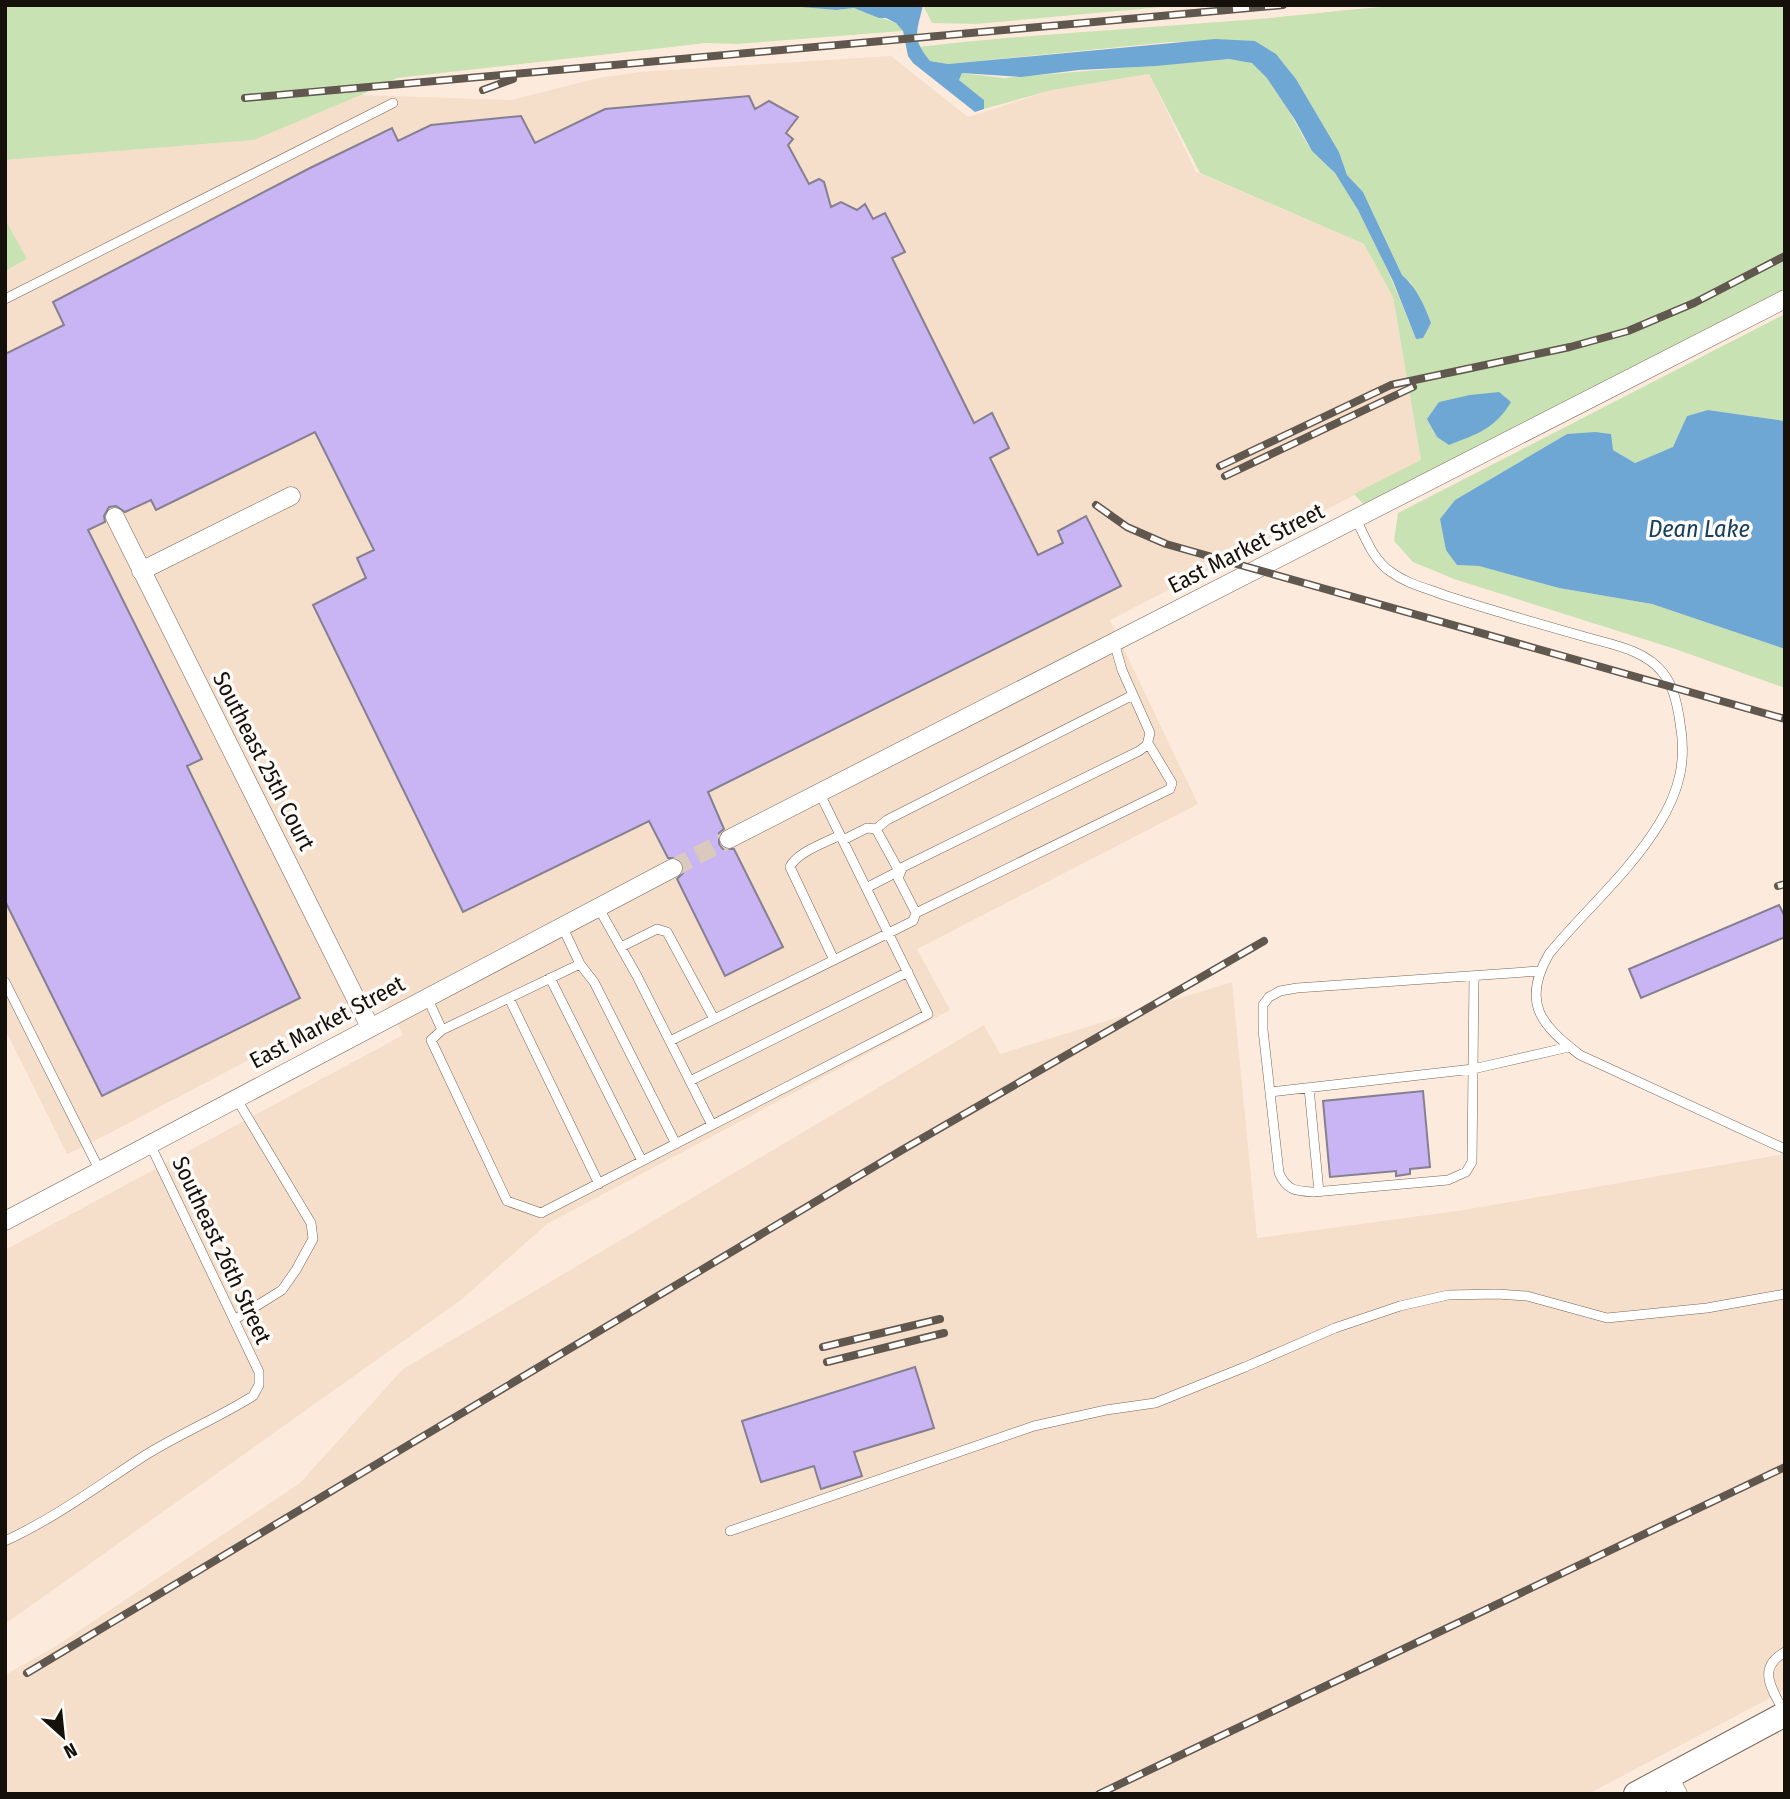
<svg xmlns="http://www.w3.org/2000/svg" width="1790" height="1799" font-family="'Fira Sans Condensed',sans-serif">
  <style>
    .built { fill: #f5deca }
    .green { fill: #c9e2b3 }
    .water { fill: #6fa7d4 }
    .building { fill: #c9b5f3; stroke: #847f91; stroke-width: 2 }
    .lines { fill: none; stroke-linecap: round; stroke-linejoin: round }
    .street-tunnel { stroke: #dacabd; stroke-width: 18; stroke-dasharray: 18 9; stroke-linecap: butt }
    .lane-casing { stroke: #756659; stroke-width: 10 }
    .street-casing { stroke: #756659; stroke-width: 19 }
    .secondary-casing { stroke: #756659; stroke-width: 26 }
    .lane { stroke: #fff; stroke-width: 9 }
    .street { stroke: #fff; stroke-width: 18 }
    .secondary { stroke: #fff; stroke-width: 24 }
    .rail-casing { stroke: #60574e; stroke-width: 8 }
    .rail { stroke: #fefbf8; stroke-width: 5; stroke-dasharray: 16; stroke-linecap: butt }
    .labels { text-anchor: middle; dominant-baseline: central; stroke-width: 7; stroke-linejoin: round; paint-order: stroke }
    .street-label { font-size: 23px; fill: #16100b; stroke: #fefbf8 }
    .water-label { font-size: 24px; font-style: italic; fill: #16405f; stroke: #fefbf8 }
  </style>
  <rect width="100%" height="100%" fill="#fcebdc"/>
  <path class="built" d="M891 56 968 117 1052 90 1149 74 1196 172 1364 244 1393 297 1421 461 1110 620 1198 804 917 949 950 1010 547 1224 461 1300 5 1624V1250L403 1035 380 991 87 1145 67 1154 5 1029V271L27 259 5 219V160L254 140 361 95 511 100 598 78 640 72Z
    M1232 982 1257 1238 1464 1210 1785 1154V1690L1588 1794H5V1675L56 1646 300 1483 403 1369 984 1025 1000 1054Z"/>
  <path class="green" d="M5 5H796L836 10 854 8 896 23 903 31 737 44 706 43 397 78 361 95 254 140 5 160Z
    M923 5H1184L976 24 932 23Z
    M1418 5H1785V290L1654 359 1364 505 1354 494 1421 460 1393 297 1364 244 1200 173 1149 74 1052 90 984 109V100L959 80 962 73 1004 78 1229 59C1236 60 1244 60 1250 62 1271 71 1298 130 1311 149 1318 159 1330 166 1337 176 1371 226 1393 283 1416 339L1412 284 1402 275 1363 192 1347 175 1339 152 1296 79 1276 54 1255 41 1170 42 948 64 930 61 918 47C1032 34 1145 28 1259 19 1313 14 1364 7 1418 5Z
    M5 219 27 259 5 271Z
    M1785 314V421L1708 410 1687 416 1674 447 1635 463 1613 450 1567 434 1455 500 1440 519 1457 565 1479 566 1559 588 1652 604 1785 649V688L1675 649 1454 579 1413 562 1394 541 1398 513Z"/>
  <path class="water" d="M796 5H923C917 32 911 38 930 61L948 64 1215 39 1255 41 1276 54 1296 79 1339 152 1347 175 1363 192 1402 275C1417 288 1424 305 1431 323L1423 338 1416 339 1393 281 1358 210 1335 173 1312 151 1295 120 1267 78 1252 63 1229 59 1156 66 1079 70 1021 77 962 73 959 80 984 100V109L975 112 913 63 908 56 903 31 896 23 886 18H879L854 8 836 10 791 6Z
    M1499 392 1511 402C1495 429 1477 434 1449 445L1437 437 1427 419 1439 402 1470 395Z
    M1708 410 1785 421V649L1652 604 1559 588 1479 566 1457 565 1446 550 1440 519 1455 500 1567 434 1595 432 1611 434 1613 450 1635 463 1673 447 1687 416Z"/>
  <path class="building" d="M749 96 755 109 769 101 798 117 786 133 793 139 788 145 809 184 819 179 824 182 831 207 841 202 857 210 865 204 873 219 885 213 905 252 892 258 974 423 992 413 1009 448 990 458 1038 555 1063 543 1058 531 1086 516 1121 586 708 792 724 829 719 833V844L723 849H734L783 947 725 976 677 879 683 873V863L678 858H668L649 821 463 912 313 605 366 578 357 558 374 550 315 432 156 510 151 500 125 512 116 506 109 507 104 516 105 522 88 530 202 759 187 766 300 998 102 1096 5 901V354L64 325 53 302 310 168 392 128 398 141 431 125 521 116 535 143 605 109Z
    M1779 905 1785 917V937L1641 998 1629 969Z
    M1423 1091 1430 1167 1410 1169V1174L1396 1176V1171L1330 1177 1323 1101Z
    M915 1367 934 1428 854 1452 862 1476 821 1489 814 1466 761 1482 742 1421Z"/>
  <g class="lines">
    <path class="street-tunnel" d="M673 868 729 839"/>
    <g class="lane-casing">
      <path id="lane" d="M5 299 393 103
        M1356 519C1365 537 1373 560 1391 572 1407 584 1426 588 1444 595 1490 610 1536 623 1582 636 1609 644 1645 649 1663 673 1673 685 1678 708 1680 723 1687 761 1679 792 1659 824 1629 873 1584 911 1549 954 1521 1003 1541 1025 1580 1055L1785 1149
        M876 829 887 820 1133 695
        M843 840 867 828 876 829 899 871 866 888
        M598 907 637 976 712 1125
        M916 913 1170 789 1172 783 1148 743
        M562 926 580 964 594 982 676 1144
        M621 947 657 929 667 932 714 1019
        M834 960 790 867C797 852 825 843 840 835
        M1474 976 1472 1162 1466 1172 1448 1180 1314 1192C1296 1191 1287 1191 1279 1173L1263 1030V1005L1269 997 1280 991 1297 988 1539 971
        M550 978 642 1161
        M5 982 100 1171
        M427 997 442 1030 431 1040 507 1201 541 1213 909 1024 928 1014 819 792
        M509 998 599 1184
        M442 1030 580 964
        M670 1041 913 921 916 913 898 878 903 867 1139 751 1147 745 1150 733 1122 670 1114 642
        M690 1081 908 972
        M1309 1088 1319 1192
        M1270 1092 1473 1069 1569 1047
        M234 1320 282 1290 296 1270 313 1239 311 1223 236 1098
        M730 1531 1034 1426 1106 1410 1155 1403 1245 1367 1335 1328 1400 1306 1448 1295 1497 1294 1527 1296 1607 1318 1707 1308 1785 1294
        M5 1541C55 1518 98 1486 144 1456 179 1434 218 1418 253 1396L259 1385V1372L150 1144
        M1784 1712C1772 1689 1756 1668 1785 1652"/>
    </g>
    <g class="street-casing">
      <path id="street" d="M115 517 370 1027
        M141 571 291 496
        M729 839 1785 299
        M5 1221 673 868
        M1669 1776 1678 1794"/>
    </g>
    <g class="secondary-casing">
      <path id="secondary" d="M1636 1794 1785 1714"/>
    </g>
    <use href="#lane" class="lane"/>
    <use href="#street" class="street"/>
    <use href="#secondary" class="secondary"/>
    <g class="rail-casing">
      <path id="rail" d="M483 90 513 79
        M245 98 1283 5
        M1220 466 1391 385 1570 347 1628 331 1694 303 1785 256
        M1225 476 1413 387
        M1096 505 1127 527 1166 544 1785 719
        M1778 886 1785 884
        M823 1347 940 1319
        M827 1362 944 1333
        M27 1673 902 1150 1264 941
        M1099 1794 1785 1467"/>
    </g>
    <use href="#rail" class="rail"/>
  </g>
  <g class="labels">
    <g class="street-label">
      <text transform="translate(1246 548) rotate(-27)">East Market Street</text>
      <text transform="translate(264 761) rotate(63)">Southeast 25th Court</text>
      <text transform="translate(327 1022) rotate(-28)">East Market Street</text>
      <text transform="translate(222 1250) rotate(65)">Southeast 26th Street</text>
    </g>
    <g class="water-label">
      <text x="1699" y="529">Dean Lake</text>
    </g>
  </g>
  <rect width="1790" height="1799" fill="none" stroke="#16100b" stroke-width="14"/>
  <g transform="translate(63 1736) rotate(153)" stroke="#fefbf8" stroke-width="5" paint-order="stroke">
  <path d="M0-5L12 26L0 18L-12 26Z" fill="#16100b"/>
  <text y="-10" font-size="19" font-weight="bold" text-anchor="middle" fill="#16100b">N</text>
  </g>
</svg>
